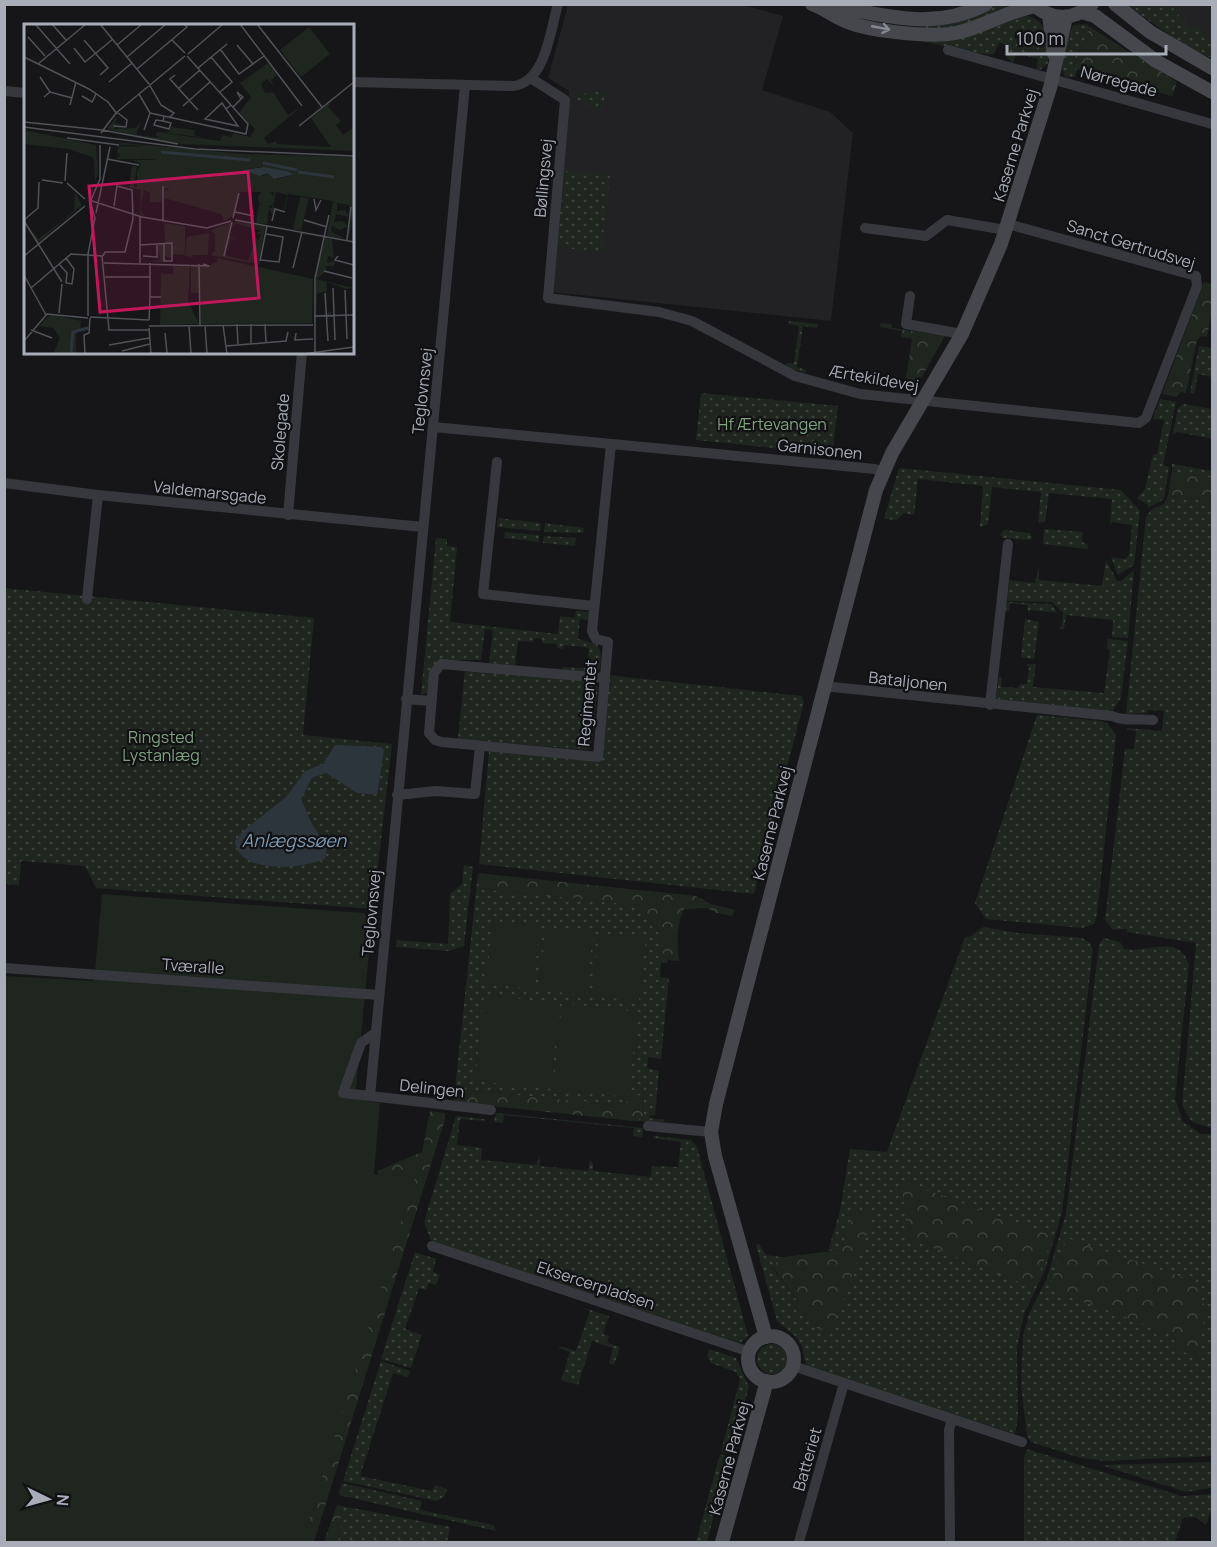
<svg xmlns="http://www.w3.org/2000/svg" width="1217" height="1547" font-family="Manrope,sans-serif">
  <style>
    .built { fill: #222225 }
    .green { fill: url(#green-dots) }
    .forest { fill: url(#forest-crowns) }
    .pitch { fill: #1e261f }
    .water { fill: #2c353c }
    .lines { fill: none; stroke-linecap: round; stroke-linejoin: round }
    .street { stroke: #37383d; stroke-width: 10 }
    .secondary { stroke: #45474d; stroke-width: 14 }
    .oneway { stroke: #858993 }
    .labels { text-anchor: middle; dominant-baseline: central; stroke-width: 4.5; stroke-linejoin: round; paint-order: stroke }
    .street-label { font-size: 16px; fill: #a8adb8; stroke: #111113 }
    .park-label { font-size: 16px; fill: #7fa381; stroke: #111113 }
    .water-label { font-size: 18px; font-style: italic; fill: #7f9bb3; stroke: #111113 }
    .inset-river { fill: none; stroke: #2c353c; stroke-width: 3 }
    .inset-road { fill: none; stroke: #505258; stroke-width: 1.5 }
    .view { fill: #c2185b; fill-opacity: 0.15; stroke: #c2185b; stroke-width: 3 }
    .inset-edge { fill: none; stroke: #a8adb8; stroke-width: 3 }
  </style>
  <defs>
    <pattern id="green-dots" width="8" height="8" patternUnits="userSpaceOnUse" patternTransform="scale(1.5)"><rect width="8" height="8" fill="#1e261f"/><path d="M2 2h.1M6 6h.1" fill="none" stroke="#3c433d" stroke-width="1.8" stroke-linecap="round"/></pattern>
    <pattern id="forest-crowns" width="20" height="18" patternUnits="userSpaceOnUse" patternTransform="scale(1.5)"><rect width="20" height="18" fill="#1e261f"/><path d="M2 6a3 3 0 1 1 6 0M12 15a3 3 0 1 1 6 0" fill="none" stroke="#3c433d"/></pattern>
  </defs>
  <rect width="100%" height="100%" fill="#161618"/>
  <path class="built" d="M568 5H743L783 16 762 90 830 112 853 133 831 321 551 292 569 91 548 78Z
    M1170 5H1212V42L1197 24 1192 30Z"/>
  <path class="green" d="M996 5H1013L958 27 913 30 917 27 952 23Z
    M1126 5H1170L1191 29 1197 24 1212 42V58L1189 48Z
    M1024 15C1049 19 1048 41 1048 63L1040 70 1036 69 1038 59 1016 53 1013 63 1007 57 1008 45 999 43 994 54C987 57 925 41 911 39Z
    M1086 24 1090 27 1074 65 1077 69 1075 77H1065C1057 63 1066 38 1074 25Z
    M606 90 601 112 570 96 588 93 590 97 591 93Z
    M564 171 610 175 601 252 557 247Z
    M789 321 818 324 817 328 803 326 797 367 806 370 805 373 786 366 787 363H794L799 326 788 324Z
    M1199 346 1212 348V377L1198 374 1194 394 1190 393Z
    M701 393 838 406 833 449 822 453 696 440Z
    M1160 399 1176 402 1163 465 1169 467 1164 499 1148 508V505L1137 498 1145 489 1153 455 1157 454 1164 420 1153 419Z
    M1184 404 1212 409V439L1178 432 1173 434 1178 408Z
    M1172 464 1212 471V478L1172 471Z
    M899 468 1121 490 1140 511 1134 565 1118 575 1111 557 1125 559 1129 555 1132 525 1112 522 1110 525 1112 499 1049 493 1045 522 1038 523 1041 492 992 487 988 524 980 527 983 486 918 479 914 515 904 513 897 520 884 519Z
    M1168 496 1212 502 1211 1128 1192 1122 1182 1105 1196 943 1127 932V929L1113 930 1105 920 1125 749H1134L1136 731 1127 730V728L1162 731 1164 711 1148 710 1147 713 1126 714 1146 517 1151 510 1164 504Z
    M498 518 541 523 540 531 497 527Z
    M545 523 584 528 583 533 544 532Z
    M1044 529 1083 532 1082 542 1087 544 1088 549 1043 544Z
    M1004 530 1030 533 1032 538 1030 540 1003 538 1000 535Z
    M505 532 539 535V542L504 538Z
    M544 536 576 538 575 546 543 543Z
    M436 538 447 539V546L457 547 450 622 558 634 560 616 575 618 576 611 589 612 588 620 580 619 578 639 597 644C602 653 603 666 596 673L564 671 562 667 587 668 589 648 564 645 563 649 557 648V644L542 643V639L534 638 533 642 518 641 515 666 489 663 493 630 485 629 481 660H440L428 693 421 695Z
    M1106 560 1117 581H1121L1134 570 1128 638 1112 637 1113 620 1066 615 1064 629H1059L1062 626 1063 613 1052 602 1005 601 1008 580 1035 583 1039 566V580L1102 586Z
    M4 588 314 618 303 735 392 744 373 909 96 888 85 866 21 861 19 885 5 884Z
    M1006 602 1052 604 1057 613 1030 610 1029 615 1027 605 1010 603 1009 611 1004 612Z
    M1025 619 1039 622 1034 659 1021 657Z
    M1108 639 1128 641 1121 698 1112 712 996 699 999 677H1002L1001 687 1018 688 1020 684H1027L1029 667 1026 664H1036L1033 687 1104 693 1110 650 1107 649Z
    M465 669 594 682 598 688 591 747 587 750 458 739Z
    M607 675 802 696 804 702 754 894 479 864 489 751 599 762Z
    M1037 715 1101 721 1108 724 1116 735 1097 915 1094 924 1082 928 986 919 975 903Z
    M464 865 473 867 464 946 449 951 396 947 397 940 448 944 450 894 462 884Z
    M478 873 481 889 641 905 660 933 659 949 668 960 667 963 661 962 660 977 669 978 661 1059 648 1057 647 1068 659 1071 655 1115H650L649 1118 665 1120 663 1122 633 1121 643 1118 644 1093 620 1105 455 1089Z
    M983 927 1018 933 1082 938 1090 943 1093 950 1062 1212 1045 1270 1024 1314 1017 1347 1018 1417 1015 1434 806 1366 802 1346 795 1336 777 1321 756 1245 759 1244 766 1255 783 1257 772 1267 816 1327 854 1214 841 1250 828 1251 840 1211 850 1149 887 1152 965 937 971 936Z
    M1104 938 1120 942 1124 949C1145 954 1180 932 1189 965L1175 1099 1183 1122 1201 1134H1212V1456L1104 1461 1081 1458 1031 1442 1027 1435 1021 1385 1023 1337 1029 1314 1047 1278 1066 1214 1099 945Z
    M496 1113 643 1128 642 1137 633 1136 634 1128 504 1115 503 1123 494 1122Z
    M456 1116 484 1119 485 1121 460 1119 457 1145 482 1148 481 1160 536 1165 540 1156V1166L588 1171 590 1160 593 1163V1171L651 1177 652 1166 678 1167 681 1142 653 1138 654 1136 691 1140 697 1147 748 1336 740 1343 431 1241 424 1222Z
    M415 1252 436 1259 433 1272 440 1275 436 1285 429 1283 426 1290 419 1288 405 1329 422 1335 411 1368 381 1359Z
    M581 1307 609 1316 603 1334 609 1336 607 1343 620 1347 614 1365 609 1363 613 1348 592 1341 578 1385 561 1380 570 1352 559 1348 560 1346 576 1351 590 1311Z
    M757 1359a15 15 0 1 1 30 0a15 15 0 1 1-30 0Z
    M709 1349 736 1358 749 1387 730 1454 721 1452 740 1379 736 1372 711 1363 707 1356Z
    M381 1361 410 1371 408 1377 393 1373 360 1476 432 1491 435 1485 447 1489 445 1496 437 1501 343 1481Z
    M1027 1449 1182 1496 1212 1494V1508L1206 1525 1195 1517 1183 1518 1175 1542H1024V1458Z
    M720 1454 728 1457V1462L707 1542H696Z
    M1212 1462V1488L1186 1492 1101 1465Z
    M342 1483 422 1501 420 1510 493 1525 496 1531 339 1495Z
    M342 1506 450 1527 447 1542H338Z"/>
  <path class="forest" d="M1090 27 1177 82 1172 96 1077 69 1074 66Z
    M1035 33 1041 36 1043 46 1041 56 1037 58 1028 55 1024 46Z
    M1204 282 1212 284V310L1207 337 1201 336 1197 340 1186 393 1181 392 1176 397 1162 394Z
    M881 323 891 324 892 328 945 336 920 380 910 391 904 390 912 339 901 337 902 331 880 327Z
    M1172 471 1212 478V502L1168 496Z
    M478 873 696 896 711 904 735 910 732 916 717 913 707 908 684 909C676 927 677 942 679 961L668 960 659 949 660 933 641 905 481 889Z
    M455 1089 620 1105 644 1093 643 1118 633 1121 454 1102Z
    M430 1111 445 1113V1119L314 1542H297L394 1225 377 1171 422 1152Z
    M901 1181 1053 1236 1034 1288 908 1238Z
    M860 1211 874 1214 833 1329 823 1331 816 1327 772 1266 783 1257 841 1250 854 1214Z
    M1067 1238 1200 1283 1202 1302 1206 1306 1198 1356 1179 1351 1171 1334 1049 1289Z
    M337 1505 342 1506 338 1542H324Z"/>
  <path class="pitch" d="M102 894 364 913 372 921 355 1099 380 1103 374 1174 415 1177 302 1542H5L4 976 94 981Z
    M493 921 540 926 533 989 486 984Z
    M546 927 593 932 586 995 539 990Z
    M599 933 646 938 639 1001 592 996Z
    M484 995 560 1003 550 1089 475 1081Z
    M562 1003 638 1012 628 1097 553 1089Z"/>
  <path class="water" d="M335 745 381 747 384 750 377 795 357 793 326 773 312 778 301 799 312 824 327 848 325 859C302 869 238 875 235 841L243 831 286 797 305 771 323 764Z"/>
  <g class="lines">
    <path class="street" d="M948 50 1212 124
      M532 79 565 100 548 298 659 312 692 321 795 376 860 394 1139 423 1146 418 1197 286 1196 276 1008 224
      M352 82 513 86C546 82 550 31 558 4
      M4 91 26 93
      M865 228 926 236 947 220 1006 230
      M910 296 906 324 962 334
      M433 427 875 469 882 473
      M497 462 483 594 594 606
      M4 483 98 495
      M288 515 302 352
      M87 599 98 495 423 527
      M604 678 441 664 434 673 429 733 435 740 442 742 598 757 608 642 596 639 592 631 611 444
      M823 686 1112 716C1125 722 1139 718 1153 720
      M406 699 431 701
      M990 705 1008 544
      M397 795 436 791 475 794 480 746
      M4 968 379 995
      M375 1033 361 1043 343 1093 370 1096 465 85
      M370 1096 491 1110
      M648 1126 711 1132
      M432 1246 750 1352
      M793 1366 1022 1442
      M799 1542 844 1383
      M950 1542 949 1430 952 1419"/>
    <path class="secondary" d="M812 4C824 8 830 14 841 19 864 31 930 38 956 33 984 27 1007 11 1035 6
      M1033 4C1051 21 1074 21 1092 4
      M1115 4 1150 32 1212 68
      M827 9 840 7C891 17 937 30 986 4
      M1082 12 1095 16 1156 61 1212 92
      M1049 15 1054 54
      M748 1359a23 23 0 1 1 46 0a23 23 0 1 1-46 0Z
      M766 1337 715 1156 711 1132 716 1104 876 490 892 453 962 334 1001 244 1050 88 1066 17
      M722 1542 767 1381"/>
  </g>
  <defs><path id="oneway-shaft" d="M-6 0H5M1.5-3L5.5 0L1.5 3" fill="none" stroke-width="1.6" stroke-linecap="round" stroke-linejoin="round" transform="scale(1.5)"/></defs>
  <use class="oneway" href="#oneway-shaft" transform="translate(881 28) rotate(11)"/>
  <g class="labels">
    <g class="street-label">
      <text transform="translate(1119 81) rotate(15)">Nørregade</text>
      <text transform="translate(1015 145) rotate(-73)">Kaserne Parkvej</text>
      <text transform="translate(543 178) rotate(-85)">Bøllingsvej</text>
      <text transform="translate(1131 244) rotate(17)">Sanct Gertrudsvej</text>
      <text transform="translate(874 378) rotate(10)">Ærtekildevej</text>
      <text transform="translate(422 391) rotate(-84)">Teglovnsvej</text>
      <text transform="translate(280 432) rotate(-85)">Skolegade</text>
      <text transform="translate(820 449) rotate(6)">Garnisonen</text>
      <text transform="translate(210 492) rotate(6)">Valdemarsgade</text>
      <text transform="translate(908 681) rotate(6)">Bataljonen</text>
      <text transform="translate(587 703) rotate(-85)">Regimentet</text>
      <text transform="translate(772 823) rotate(-76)">Kaserne Parkvej</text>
      <text transform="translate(371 913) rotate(-85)">Teglovnsvej</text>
      <text transform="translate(193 966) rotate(4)">Tværalle</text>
      <text transform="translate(432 1088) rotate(6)">Delingen</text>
      <text transform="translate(596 1285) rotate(18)">Eksercerpladsen</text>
      <text transform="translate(729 1458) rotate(-75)">Kaserne Parkvej</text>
      <text transform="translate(807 1459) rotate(-74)">Batteriet</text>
    </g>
    <g class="park-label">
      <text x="772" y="424">Hf Ærtevangen</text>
      <text x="161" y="737">Ringsted<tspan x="161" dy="18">Lystanlæg</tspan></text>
    </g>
    <g class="water-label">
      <text x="294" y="840">Anlægssøen</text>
    </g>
  </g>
  <g transform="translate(24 24)">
    <rect width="330" height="330" fill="#161618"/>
    <path d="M285 3 306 30 277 53 256 26ZM244 39 253 51 247 56 250 63 243 55 237 59 241 69 249 68 264 91 277 83 240 114 244 120 252 117 253 120 307 123 287 94 307 77 304 83 317 97 312 101 319 111 330 103V127L158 120 125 115 83 105 93 92 91 99 102 102 90 101 91 105 112 104 117 97 112 111 138 114 132 112 133 108 196 117 199 111 208 113 209 109 226 113 231 105 215 89 227 73 216 59ZM0 106 72 121 74 148 71 159 70 134 45 125 0 120ZM79 117 218 130 330 133V180L325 215V181L313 179V187L321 186 325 193 312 190 310 198 318 197 324 202 316 206 308 202 307 207 321 215 303 212 309 177 264 170 261 187 256 185 260 186 263 171 252 168 249 183 254 185 248 190 245 185 243 200 232 199 235 180 248 184 250 168H215L209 192 197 198 200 196 197 190 140 174V167L146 165 141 164V165L137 178H126V169L120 166 117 181 121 182H117V188L121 192 116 191 117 166 106 164V155L108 142H113L110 162 113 163V147L117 140 109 136H133L119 133 120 123 94 122H126L79 120H100ZM236 143 267 148V152L252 155 244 149 240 152 219 146ZM51 169 58 181 14 219 12 217 8 205 14 215 40 196 50 186ZM207 198 206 213 213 215H206L201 231 224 237 229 223 232 227 230 220 235 219 229 218 230 211 234 217 237 211 232 209 237 207 211 199 209 203V199L212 198 241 202 235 241 228 239V233L227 239 187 231 191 227V210L187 206ZM140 199 161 202V231L149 230V219H147L148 234 139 232 144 238H127L136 235 133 221 141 219ZM185 209 184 231H169L170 238 169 233 161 232 163 213ZM301 214 308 215 310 234 304 232 303 239 311 237 310 242H301L303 247 292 255 330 264 321 265 310 260 309 264V260L303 258 302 290 307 287V291H302L301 268 293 269 292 291 291 254ZM149 241H166L164 277 175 300 136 301 137 250H149ZM27 290 57 297 56 307 52 308V330H29L36 314 29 304 15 302Z" fill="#1e261f" fill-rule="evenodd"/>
    <path d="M147 103 171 106 170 111 178 113 133 108H145ZM94 122 121 123 119 133 134 135H92L96 130 93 129ZM234 175a8 8 0 1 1 16 0a8 8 0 1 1-16 0ZM276 173 285 174 277 206 269 205Z" fill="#1e261f"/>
    <path d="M193 234 289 255 288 299 177 300 176 269H167V242L186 241 193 238Z" fill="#1e261f"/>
    <path d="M240 143 267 148 268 151 250 155 244 149 236 152 219 146Z" fill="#2c353c"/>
    <path class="inset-river" d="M137 128 226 136M239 139 273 146M274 148 310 153M47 328 49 308 64 304"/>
    <path class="inset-road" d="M28 0 42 16M76 0 125 60 137 81 150 89 145 94M216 0 278 82M233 0 298 83M12 1 46 40M4 13 21 32M60 16 84 44 76 51M148 16 161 29M93 21 118 0M213 21 229 40M50 24 61 38 89 15M196 25 215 50 240 32M164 30 199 0M0 33 65 65 84 78 93 90M103 33 141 1M187 33 208 58 196 68M14 40 62 0M174 44 203 20M113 45 163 3 160 0M151 51 146 55 174 86M16 53 26 68M85 58 108 39M155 64 176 46M115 70 126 89M58 72 68 78 72 70M20 73 26 68 48 74M46 81 52 58M159 82 186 58M209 83 219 73 213 68 217 75M202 85 214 102 181 95 198 79 202 85 207 81M92 89 161 32M126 89 222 110 224 100 163 32M139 97 147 99 145 105 130 101 132 96 139 97 140 93M0 98 78 106 154 120M89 102 102 103 103 96 94 89M275 102 330 58M0 103 171 125 330 132M120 106 126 89M77 109 92 89M43 114 95 121M83 135 115 141M18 156 39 159M41 157 43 129M43 159 61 175M290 175 292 186 297 176M67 176 76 155V121M68 177 118 193 183 204 207 197M211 188 230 192M72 189 86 123M209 194 215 169M0 196 14 184 15 158M211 196 330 218M280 196 303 203M0 197 25 237M139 197V162M248 197 251 185 261 188M323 216 327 183M140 219V237H148V231M116 221 148 219V231M0 232 61 182M79 232 81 228H101L109 195 108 166 93 162 90 182M119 232 133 233V221M200 232 208 198M314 232 311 236 330 241M237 236 255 238 259 213 242 210M25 237 38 258M236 237 243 202M80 239 185 242 179 240M116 239V192M126 239V273H137M35 240 43 249 42 259 48 260 50 245 42 234M175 240 176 301M269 244 278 208M300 247 328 254M0 251 22 291M81 253H126M7 264 47 230 78 232 85 306H125M309 264 311 316M321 266 323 315M301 269 304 317M35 289 38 260M64 292V230L71 194 67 181M290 292 330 291M66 293 125 296M125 296 126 273M213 300 214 320M227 300V319M241 300 242 318M165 301 167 330M181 301 183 330M199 301 203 330M125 302 289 301M125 304 127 330M7 306 28 314M141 309 143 329M272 309 271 316 289 315M0 317 23 290 64 294M85 321 125 314M202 322 262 317 264 308M98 327 126 320M291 328V254L305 191M127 329 148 330M61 330 60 311 65 309 66 294M279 330 330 323"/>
    <path class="view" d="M224 148 235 274 76 288 65 162Z"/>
    <rect width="330" height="330" class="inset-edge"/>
  </g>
  <rect width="1217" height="1547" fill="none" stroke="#a8adb8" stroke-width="12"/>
  <g transform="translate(48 1499) rotate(95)" stroke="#111113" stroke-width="4.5" paint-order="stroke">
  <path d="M0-4.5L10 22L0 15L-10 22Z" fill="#a8adb8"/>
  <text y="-9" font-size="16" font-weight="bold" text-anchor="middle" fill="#a8adb8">N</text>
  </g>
  <path d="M1007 45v9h159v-9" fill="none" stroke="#a8adb8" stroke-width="3"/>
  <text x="1016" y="45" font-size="18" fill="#a8adb8" stroke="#111113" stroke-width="4.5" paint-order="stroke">100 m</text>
</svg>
